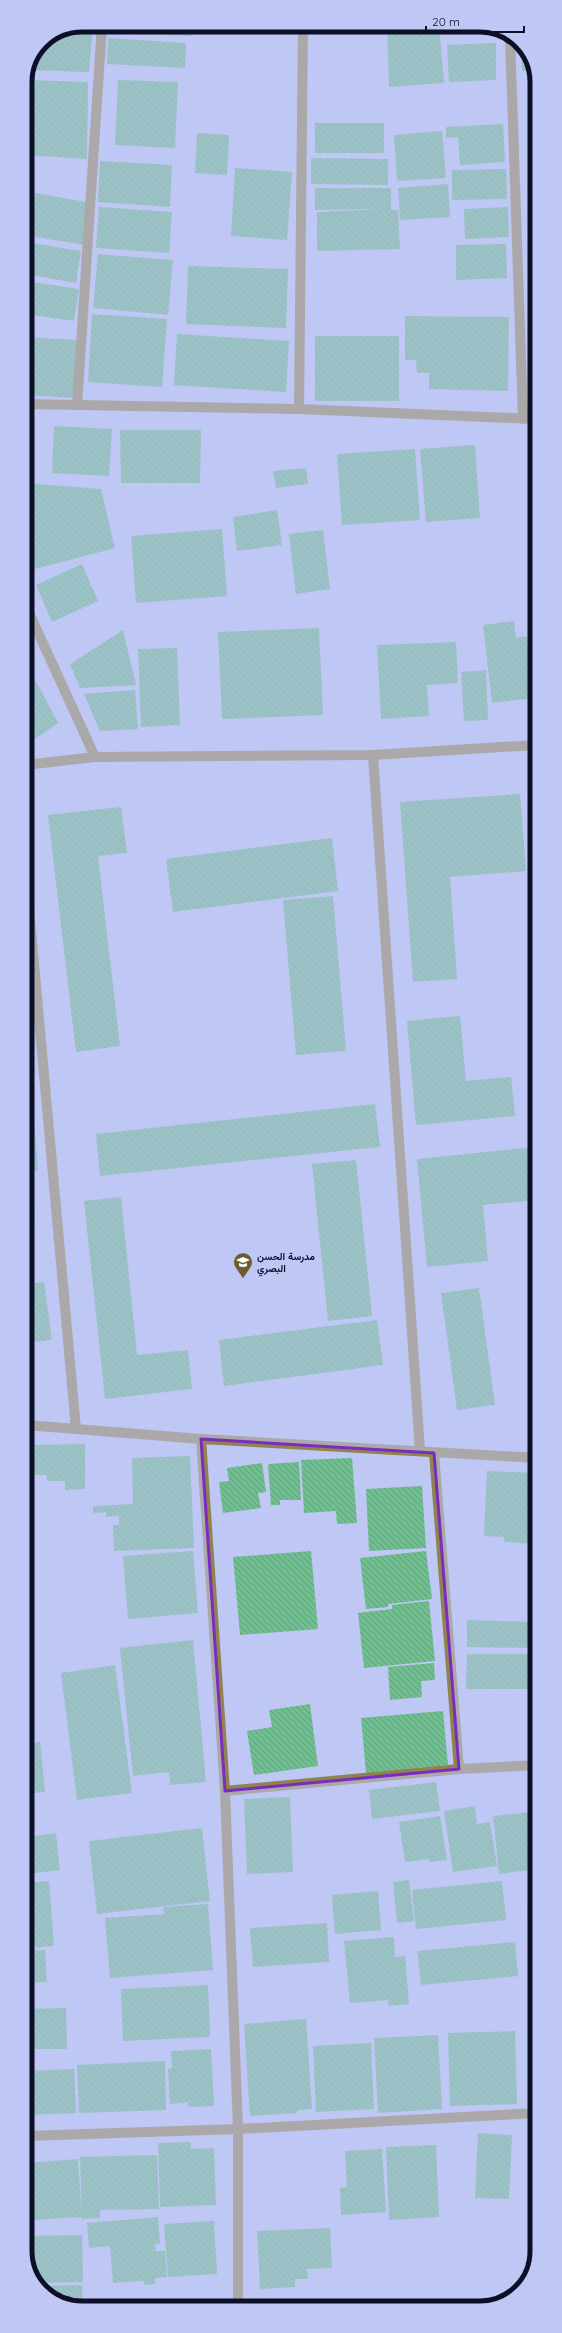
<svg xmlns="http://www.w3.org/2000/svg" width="562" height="2333" font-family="Quicksand,Vazirmatn,sans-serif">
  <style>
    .building { fill: url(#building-back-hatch) }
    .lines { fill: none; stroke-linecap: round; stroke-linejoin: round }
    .lane { stroke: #90844e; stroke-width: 10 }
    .street { stroke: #90844e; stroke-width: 10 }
    .marked { fill: none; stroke: #7b2cbf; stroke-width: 3; stroke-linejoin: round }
    .labels { text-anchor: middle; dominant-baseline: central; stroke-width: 3.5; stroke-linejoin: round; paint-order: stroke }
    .poi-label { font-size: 10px; font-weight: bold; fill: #0d0f29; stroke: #bfc7f4; text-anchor: start }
    .rim { fill: none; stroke: #0d0f29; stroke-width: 5 }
  </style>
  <defs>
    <pattern id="building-back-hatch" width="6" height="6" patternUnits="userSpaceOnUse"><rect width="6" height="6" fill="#6fbe8f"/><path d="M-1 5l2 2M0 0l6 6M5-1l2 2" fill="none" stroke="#5fa27b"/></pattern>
  </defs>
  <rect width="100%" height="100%" fill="#bfc7f4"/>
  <path class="building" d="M82 25H93L89 72 30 70 42 41Z
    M116 25H192V36L116 33Z
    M387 25H439L444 83 389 87Z
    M108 38 186 43 185 68 107 64Z
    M496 43V80L449 82 447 45Z
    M521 44 529 57 536 71H522Z
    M26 80 88 82 87 159 25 155Z
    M118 80 178 82 175 148 115 145Z
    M529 115H536V166H534Z
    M315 123H384V153H315Z
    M503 124 505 162 460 165 458 137 446 138V127Z
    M442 131 446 178 397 181 394 135Z
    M197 133 229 135 227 175 195 173Z
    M311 158 388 159V185L311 184Z
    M100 161 172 165 170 207 98 202Z
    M235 168 292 172 287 240 231 236Z
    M506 169 507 199 452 200V170Z
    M528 171H536V207L531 208Z
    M448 184 450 217 400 220 398 188Z
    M315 188H391V210H398L400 249 317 251V212L385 209 315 210Z
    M25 191 91 203 84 245 25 235Z
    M99 207 172 212 169 253 96 248Z
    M508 207 509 237 465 239 464 209Z
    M25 242 81 251 76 283 25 274Z
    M506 244 507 278 456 280V245Z
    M98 254 173 260 168 315 93 308Z
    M188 266 288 269 286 328 186 324Z
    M25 281 79 289 74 321 25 314Z
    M92 314 167 319 162 387 88 382Z
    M405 316 509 317 508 391 429 389V373H417L416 360H405Z
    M177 334 289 341 286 392 174 385Z
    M315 336H399V401H315Z
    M25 337 79 340 76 398 25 395Z
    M54 426 112 429 109 476 52 473Z
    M30 428 31 466H25V429Z
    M120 430H201L200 483H121Z
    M475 445 480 518 426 522 420 449Z
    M415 449 420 520 342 525 337 454Z
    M306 468 308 484 276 488 273 471Z
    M25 483 101 489 115 548 35 569 25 549Z
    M277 510 282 545 237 551 233 517Z
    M222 529 227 596 136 603 131 536Z
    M323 530 330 589 296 594 289 534Z
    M82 564 98 601 52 622 36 585Z
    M514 621 516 638 527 636 534 698 492 703 483 625Z
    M319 628 323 715 222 719 218 632Z
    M123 630 136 685 80 688 70 664Z
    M456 642 458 683 427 685 429 716 381 719 377 645Z
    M25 646 32 663 25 664Z
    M177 648 180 725 141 727 138 649Z
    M486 670 488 720 464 721 461 672Z
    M36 681 58 723 31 742H25V683Z
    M135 690 138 729 100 731 84 694Z
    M520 794 526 871 450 877 457 979 413 982 400 802Z
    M121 807 127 853 98 856 120 1046 76 1052 48 815Z
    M332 838 338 891 173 912 166 859Z
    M333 896 346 1051 296 1055 283 900Z
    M460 1016 466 1081 511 1077 515 1116 416 1125 407 1021Z
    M25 1049H29L38 1171 26 1172Z
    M375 1104 380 1147 100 1176 96 1134Z
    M536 1147V1200L483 1205 488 1261 427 1267 417 1159Z
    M356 1160 372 1316 328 1321 312 1164Z
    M26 1186H31L35 1219 26 1220Z
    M121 1197 137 1355 188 1350 192 1389 105 1399 84 1201Z
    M44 1282 52 1340 26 1343V1284Z
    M479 1288 495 1405 457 1410 441 1293Z
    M377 1320 383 1365 224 1386 219 1340Z
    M85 1444V1489L65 1490V1481H47V1475H32L33 1490H26V1445Z
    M190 1456 194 1548 114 1551 113 1525H119V1516L106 1517V1512L93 1513V1506L133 1504 132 1458Z
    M352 1458 357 1523 337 1524 336 1511 304 1513 301 1460Z
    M299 1462 301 1500H280V1505H271L268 1464Z
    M262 1463 266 1492 258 1493 261 1508 223 1513 219 1482 229 1481 227 1468Z
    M487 1471 537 1473V1544L504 1542V1537L484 1536Z
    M422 1486 426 1548 369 1551 366 1489Z
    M193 1551 198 1613 128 1619 123 1556Z
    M311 1551 318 1629 240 1635 233 1557Z
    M426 1551 432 1599 388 1604V1607L366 1609 360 1558Z
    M429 1601 435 1661 364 1668 358 1613 392 1609V1605Z
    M467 1620 535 1622V1648L467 1647Z
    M26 1627 29 1655H26Z
    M193 1640 206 1782 170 1785 169 1772 133 1776 120 1648Z
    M467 1654H529L530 1689H466Z
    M26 1658H29L32 1696H26Z
    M434 1663 435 1680 421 1681 422 1697 390 1700 388 1667Z
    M115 1665 132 1793 77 1800 61 1673Z
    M310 1704 318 1766 254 1775 247 1731 272 1727 269 1710Z
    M443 1711 448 1765 366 1773 361 1718Z
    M40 1742 45 1792 26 1794V1743Z
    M537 1771V1822L534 1823 531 1772Z
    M436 1782 440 1811 372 1819 369 1790Z
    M290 1797 293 1872 247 1874 244 1799Z
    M475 1806 477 1824 490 1822 497 1866 453 1872 444 1811Z
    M532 1812 537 1869 499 1874 493 1816Z
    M440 1816 447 1860 429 1862V1859L405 1862 399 1822Z
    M202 1828 210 1901 97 1914 89 1841Z
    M56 1833 60 1870 26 1874V1837Z
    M409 1880 414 1921 397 1923 393 1882Z
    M49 1881 54 1946 26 1948V1883Z
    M502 1881 506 1920 416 1929 412 1890Z
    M378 1891 381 1930 335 1934 332 1895Z
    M208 1904 213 1970 110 1978 105 1918 164 1914 163 1907Z
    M537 1907V1952H530L527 1908Z
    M327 1923 329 1962 253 1967 250 1928Z
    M394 1937 395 1957 405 1956 409 2004 388 2006V2000L350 2003 344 1941Z
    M515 1942 518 1976 421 1985 417 1951Z
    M45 1950 47 1982 26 1983V1951Z
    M208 1985 210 2037 123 2041 121 1989Z
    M66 2008 67 2049H26V2009Z
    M306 2019 312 2109 297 2110V2113L250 2116 244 2024Z
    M515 2031 517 2104 450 2106 448 2033Z
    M438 2035 442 2109 378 2113 374 2038Z
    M371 2043 374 2109 316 2112 313 2046Z
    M211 2049 214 2106 188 2107V2102L170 2104 168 2069 172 2068 171 2051Z
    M165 2061 166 2110 79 2113 77 2065Z
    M74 2069 76 2113 26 2115V2071Z
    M478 2133 512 2135 509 2199 475 2198Z
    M191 2142V2149L214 2148 216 2205 160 2207 158 2143Z
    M436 2145 439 2217 389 2220 386 2147Z
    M382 2149 386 2212 341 2215 340 2188 347 2187 345 2151Z
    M157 2155 159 2209 100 2210V2218L82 2219 80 2157Z
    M78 2159 82 2217 33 2220 32 2205 33 2225H26V2163Z
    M158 2217 160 2244H155L156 2251H165L167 2277 155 2278V2284L144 2285V2281L113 2283 110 2246 89 2248 87 2223Z
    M214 2221 217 2274 168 2277 164 2224Z
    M330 2228 332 2268 307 2269 308 2279H295V2287L260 2289 257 2231Z
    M82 2235 83 2282 38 2283 26 2262V2236Z
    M82 2285 83 2308H78L44 2294 40 2286Z"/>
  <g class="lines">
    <path class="lane" d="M77 405 102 25
      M373 755 420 1451"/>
    <path class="street" d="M510 37 523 419
      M25 404 299 409 536 419
      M299 409 303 25
      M25 604 95 757
      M25 765 95 757 373 755 536 745
      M25 864 76 1429
      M26 1425 201 1439 537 1458
      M201 1439 225 1791 238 2129V2308
      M434 1453 459 1769
      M225 1791 459 1769 537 1765
      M26 2136 238 2129 537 2113"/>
  </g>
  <path d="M0 0H562V2333H0ZM201 1439 434 1453 459 1769 225 1791Z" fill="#bfc7f4" fill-opacity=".55" fill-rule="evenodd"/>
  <path class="marked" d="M201 1439 434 1453 459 1769 225 1791Z"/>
  <defs>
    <g id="school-pin" transform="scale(1)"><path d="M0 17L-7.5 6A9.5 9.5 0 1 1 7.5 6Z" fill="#6a5f2c" stroke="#bfc7f4"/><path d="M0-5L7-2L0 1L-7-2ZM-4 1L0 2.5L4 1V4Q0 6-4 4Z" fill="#fff"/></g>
  </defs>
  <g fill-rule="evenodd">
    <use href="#school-pin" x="243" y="1262"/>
  </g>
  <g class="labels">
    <g class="poi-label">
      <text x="257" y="1256">مدرسة الحسن<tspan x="257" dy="12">البصري</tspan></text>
    </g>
  </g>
  <path d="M0 0H562V2333H0ZM82 32H480A50 50 0 0 1 530 82V2251A50 50 0 0 1 480 2301H82A50 50 0 0 1 32 2251V82A50 50 0 0 1 82 32Z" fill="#bfc7f4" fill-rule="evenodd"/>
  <path class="rim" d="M82 32H480A50 50 0 0 1 530 82V2251A50 50 0 0 1 480 2301H82A50 50 0 0 1 32 2251V82A50 50 0 0 1 82 32Z"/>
  <path d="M426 26v6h98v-6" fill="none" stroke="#0d0f29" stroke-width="2"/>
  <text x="432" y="26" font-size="12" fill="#0d0f29" stroke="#bfc7f4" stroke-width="3" paint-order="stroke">20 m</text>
</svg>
